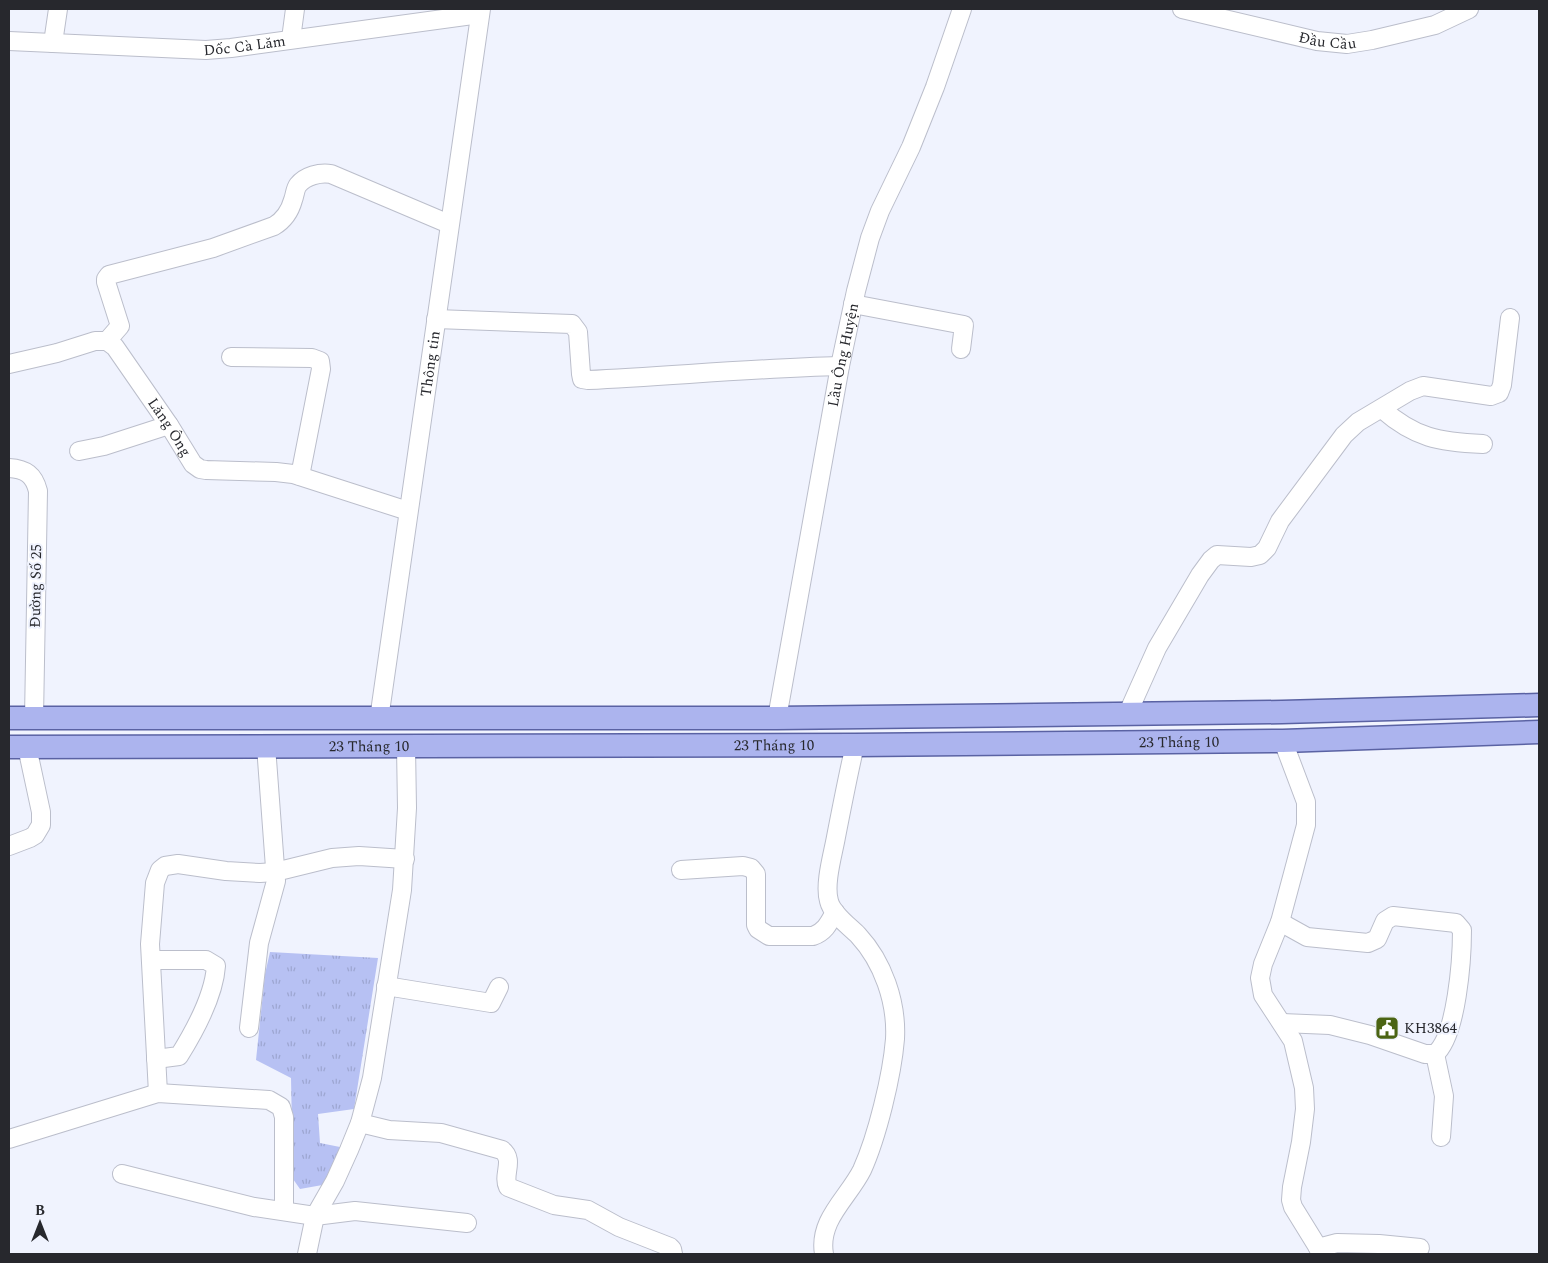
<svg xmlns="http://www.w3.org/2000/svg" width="1548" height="1263" font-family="Spectral,serif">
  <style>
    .grass { fill: url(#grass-tufts) }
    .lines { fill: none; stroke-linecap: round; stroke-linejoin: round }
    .minor-casing { stroke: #bbbecb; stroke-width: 20 }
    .major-casing { stroke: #5a62a3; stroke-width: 25 }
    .minor { stroke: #fff; stroke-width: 18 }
    .major { stroke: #acb4ee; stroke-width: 22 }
    .labels { text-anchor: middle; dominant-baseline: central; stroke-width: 4; stroke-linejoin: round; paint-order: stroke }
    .street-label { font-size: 15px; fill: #27282d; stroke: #f0f3fe }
    .poi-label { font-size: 15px; fill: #27282d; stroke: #f0f3fe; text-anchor: start }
  </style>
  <defs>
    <pattern id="grass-tufts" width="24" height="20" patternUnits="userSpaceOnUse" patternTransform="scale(1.25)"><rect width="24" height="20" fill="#b7c1f3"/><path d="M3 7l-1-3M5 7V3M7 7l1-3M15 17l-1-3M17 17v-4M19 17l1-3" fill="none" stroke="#9da6d1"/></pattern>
  </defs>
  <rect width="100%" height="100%" fill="#f0f3fe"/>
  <path class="grass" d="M270 952 378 958 354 1109 318 1114 320 1143 340 1147 328 1184 300 1189 293 1179 291 1078 256 1060 265 974Z"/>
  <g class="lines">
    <g class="minor-casing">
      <g id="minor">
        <path id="s1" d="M1182 9 1317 41 1347 44 1372 40 1435 25 1469 9"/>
        <path d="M291 39 295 9"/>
        <path id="s2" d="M9 41 206 50 231 48 480 14"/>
        <path d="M53 43 58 9"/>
        <path d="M853 304 964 325 961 349"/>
        <path d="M436 319 572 324 578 332 581 374 582 379 588 380C672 376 756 368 840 366"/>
        <path d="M107 341 120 326 106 282V279L109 275 213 248 274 226C284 220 290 211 293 200 295 195 295 189 298 185 305 176 320 172 331 174L449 224"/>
        <path d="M231 357 312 358 320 361 321 369 300 476"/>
        <path id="s3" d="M9 364 57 353 95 341H107L115 347 169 425 193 464 200 469 206 470 276 472 293 474 408 511"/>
        <path d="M1382 409C1415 438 1439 442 1483 444"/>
        <path d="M79 451 104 446 169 425"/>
        <path d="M9 468C26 469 34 475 38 491L34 718"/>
        <path d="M1127 715 1157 648 1200 575 1211 560 1217 555 1251 557 1260 555 1267 548 1280 521 1344 435 1358 422 1410 391 1423 386 1491 396 1499 393 1502 385 1510 318"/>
        <path id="s4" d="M777 718 840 366 856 291 870 238 880 211 911 147 935 87 962 9"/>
        <path id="s5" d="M379 719 481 9"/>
        <path d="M1283 741 1306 802V825L1280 922 1263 964 1260 978 1263 995 1293 1041 1304 1088 1305 1109 1301 1142 1292 1187 1291 1200 1293 1207 1322 1254"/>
        <path d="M9 846 30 838 35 835 41 825V812L27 747"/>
        <path d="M681 870 743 866 751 868 756 874V925L758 929 769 936H813C825 932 829 923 835 912"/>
        <path d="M1280 922 1307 937 1368 943 1377 939 1385 921 1393 916 1456 923 1462 930C1462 958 1457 1036 1435 1054H1425L1370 1035 1330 1025 1282 1023"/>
        <path d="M151 960H206L216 966C214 995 194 1032 179 1056L156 1059"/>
        <path d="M386 986 491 1003 499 987"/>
        <path d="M249 1028 259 943 276 881 266 746"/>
        <path d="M1435 1054 1444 1096 1441 1137"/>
        <path d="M158 1093 150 944 155 883 160 870 165 866 178 864 226 871 260 873 275 872 332 858 359 856 405 859"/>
        <path d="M360 1123 389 1130 441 1133 502 1150C515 1160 502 1175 508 1187L554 1205 588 1210 619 1227 670 1247 672 1249 673 1254"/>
        <path d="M9 1139 158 1093 269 1100 281 1107 284 1117V1211"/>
        <path d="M122 1174 254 1207 315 1216 355 1211 467 1223"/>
        <path d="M1318 1248 1337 1243 1379 1244 1420 1248"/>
        <path d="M307 1254 315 1216 335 1181 349 1150 360 1123 372 1078 402 890 407 808 406 747"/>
        <path d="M824 1254C818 1220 848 1198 862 1170 877 1137 892 1076 895 1039 897 1002 883 962 858 935 848 925 832 914 829 901 824 884 833 854 836 837 842 806 848 775 855 745"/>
      </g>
    </g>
    <g class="major-casing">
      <g id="major">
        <path d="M9 718H777L1282 712 1539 705"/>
        <path id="s6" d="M9 747 855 745 1283 741 1539 732"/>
      </g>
    </g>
    <use href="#minor" class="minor"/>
    <use href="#major" class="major"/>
  </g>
  <defs>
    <g id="civic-square" transform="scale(1.25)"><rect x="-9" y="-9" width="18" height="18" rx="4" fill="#4b6413" stroke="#f0f3fe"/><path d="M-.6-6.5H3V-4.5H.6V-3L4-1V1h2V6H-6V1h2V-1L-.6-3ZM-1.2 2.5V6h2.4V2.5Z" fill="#fff"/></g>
  </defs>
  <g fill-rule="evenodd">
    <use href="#civic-square" x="1387" y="1028"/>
  </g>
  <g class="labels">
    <g class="street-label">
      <text stroke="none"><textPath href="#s1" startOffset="149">Đầu Cầu</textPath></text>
      <text stroke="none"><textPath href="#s2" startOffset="236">Dốc Cà Lăm</textPath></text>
      <text stroke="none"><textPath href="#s4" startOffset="369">Lầu Ông Huyện</textPath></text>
      <text stroke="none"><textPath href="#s5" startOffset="359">Thông tin</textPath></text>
      <text stroke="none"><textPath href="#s3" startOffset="208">Lăng Ông</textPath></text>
      <text transform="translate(36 586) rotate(-89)">Đường Số 25</text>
      <text stroke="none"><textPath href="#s6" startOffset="1170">23 Tháng 10</textPath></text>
      <text stroke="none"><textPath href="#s6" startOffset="765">23 Tháng 10</textPath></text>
      <text stroke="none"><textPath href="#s6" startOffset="360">23 Tháng 10</textPath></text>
    </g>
    <g class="poi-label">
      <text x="1404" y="1028">KH3864</text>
    </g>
  </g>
  <rect width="1548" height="1263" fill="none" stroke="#27282d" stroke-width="20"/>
  <g transform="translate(40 1223)" stroke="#f0f3fe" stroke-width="4" paint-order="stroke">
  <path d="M0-4L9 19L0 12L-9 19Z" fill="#27282d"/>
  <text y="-8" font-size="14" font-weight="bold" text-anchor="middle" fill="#27282d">B</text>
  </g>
</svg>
